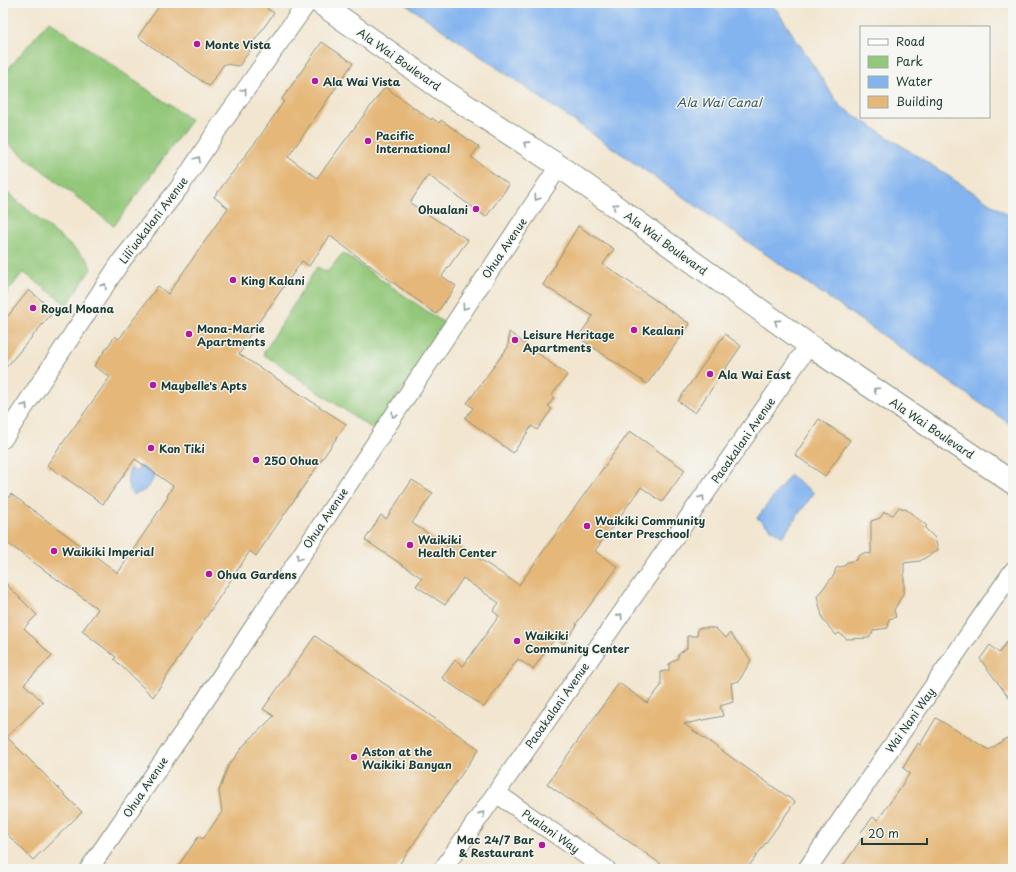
<svg xmlns="http://www.w3.org/2000/svg" width="1016" height="872" font-family="'Playpen Sans',sans-serif">
  <style>
    .green { fill: #93c779; stroke: #598256 }
    .water { fill: #83b4ef; stroke: #517892 }
    .building { fill: #e5b879 }
    .lines { fill: none; stroke-linecap: round; stroke-linejoin: round }
    .minor-casing { stroke: #889282; stroke-width: 20 }
    .secondary-casing { stroke: #889282; stroke-width: 24 }
    .minor { stroke: #fff; stroke-width: 18 }
    .secondary { stroke: #fff; stroke-width: 22 }
    .oneway { stroke: #8f9e9a }
    .poi-dot { fill: #b5179e; stroke: #f6f6f2; stroke-width: 1.5 }
    .labels { text-anchor: middle; dominant-baseline: central; stroke-width: 3; stroke-linejoin: round; paint-order: stroke }
    .poi-label { font-size: 11px; font-weight: bold; fill: #1f3d34; stroke: #f6f6f2; text-anchor: start }
    .street-label { font-size: 11px; fill: #1f3d34; stroke: #f6f6f2 }
    .water-label { font-size: 12px; font-style: italic; fill: #385b63; stroke: #f6f6f2 }
  </style>
  <rect width="100%" height="100%" fill="#f6f6f2"/>
  <filter id="ink" filterUnits="userSpaceOnUse"><feTurbulence type="fractalNoise" baseFrequency=".025" numOctaves="2"/><feDisplacementMap in="SourceGraphic" scale="8" xChannelSelector="R" yChannelSelector="G"/><feConvolveMatrix kernelMatrix="1 2 1 2 8 2 1 2 1" color-interpolation-filters="sRGB"/></filter>
  <filter id="wash" filterUnits="userSpaceOnUse"><feTurbulence type="fractalNoise" baseFrequency=".012" numOctaves="4" result="noise"/><feDisplacementMap in="SourceGraphic" scale="16" xChannelSelector="R" yChannelSelector="G"/><feGaussianBlur stdDeviation="0.9" result="paint"/><feColorMatrix in="noise" values="0 0 0 0 0 0 0 0 0 0 0 0 0 0 0 0 0 1.4 0 .05"/><feComposite in="paint" operator="in"/></filter>
  <g filter="url(#wash)">
    <rect width="100%" height="100%" fill="#f2e6d0"/>
    <path class="green" d="M49 21 191 120 114 226 3 140V75Z
      M3 189 88 260 91 269 67 305 23 272 3 298Z
      M343 253 447 325 374 430 263 354 317 267 327 272Z"/>
    <path class="water" d="M404 3H768L776 9 840 106 1013 218V426Z
      M141 466 154 475C151 488 145 491 133 495 126 486 127 479 130 468L136 472Z
      M790 475 814 493 782 537 757 518Z"/>
    <g id="blocks">
      <path class="building" d="M161 3H259L274 13 250 47 251 49 239 66 224 64 209 86 138 37Z
        M322 42 353 63 288 157 317 178 385 87 431 120 432 118 439 123 441 120 479 147 471 157 509 185 486 217 428 175 410 203 468 240 442 276 456 286 436 314 330 236 309 266 302 261 241 347 243 349 239 354 346 424 256 556 250 551 153 697 114 659 116 657 82 631 98 609 3 540V505L11 494 118 573 168 497 167 496 173 486 135 459 103 504 47 465 110 377 94 366 115 336 119 339 158 286 168 294 228 208 214 197 261 135 284 101 282 99Z
        M578 226 614 249 603 264 690 324 647 384 578 337 593 316 543 285Z
        M29 290 54 311 3 371V322Z
        M509 332 567 375 551 396 554 398 548 406 552 409 537 430 532 426 513 453 465 418 473 408 467 403 508 347Z
        M725 334 741 346 695 413 678 401Z
        M819 419 850 440 825 476 795 455Z
        M630 431 685 470 662 502 641 487 595 551 618 567 576 624 577 625 564 644 555 638 533 669 518 659 484 707 442 678 455 660 463 666 499 616 493 611 499 603 463 578 445 605 416 586 422 578 365 540 381 515 386 519 412 480 433 493 412 523 450 548 454 542 519 585Z
        M899 507 907 510 927 526 925 528 935 538 938 550 920 561 904 563V592L894 610 896 617 889 619 888 628 874 630 869 638 847 639 839 633 836 635 823 620 817 596 834 575 836 568 844 566 847 562 857 560 858 556 864 553 871 554V521L880 518 884 512 893 515Z
        M3 581 37 615 24 628 52 656 24 684 43 702 7 737 82 812 33 860 3 830Z
        M698 628H715L726 638 730 633 751 660 739 681 731 683 733 702 720 706 723 716 684 724 795 802 747 869H668L547 784 619 683 647 703 661 686V672L669 670V664L678 658V655L687 648V636H697Z
        M1013 633V703L980 659 990 645 999 653Z
        M315 636 479 749 396 869H176L199 836 203 839 222 812 219 791 228 766 245 744 274 716 263 709Z
        M936 718 989 750 1013 734V869H841L864 835 861 832 873 817 878 820 910 773 903 768 918 743 920 745Z"/>
    </g>
  </g>
  <g filter="url(#ink)">
    <use href="#blocks" fill-opacity="0" stroke="#889282" stroke-width="1"/>
    <g class="lines">
      <g class="minor-casing">
        <path id="minor" d="M3 439 122 260 179 188 222 123 307 3
          M496 793 606 869
          M89 869 206 699 559 166
          M443 869 809 345
          M807 869 1013 571"/>
      </g>
      <g class="secondary-casing">
        <path id="secondary" d="M320 3 444 91 559 166 809 345 1013 483"/>
      </g>
      <use href="#minor" class="minor"/>
      <use href="#secondary" class="secondary"/>
    </g>
    <defs><path id="oneway-chevron" d="M-2-3.5L2.5 0L-2 3.5" fill="none" stroke-width="1.6" stroke-linecap="round" stroke-linejoin="round"/></defs>
    <g class="oneway">
      <use href="#oneway-chevron" transform="translate(244 91) rotate(-54)"/>
      <use href="#oneway-chevron" transform="translate(526 144) rotate(-147)"/>
      <use href="#oneway-chevron" transform="translate(198 159) rotate(-57)"/>
      <use href="#oneway-chevron" transform="translate(537 198) rotate(124)"/>
      <use href="#oneway-chevron" transform="translate(615 206) rotate(-144)"/>
      <use href="#oneway-chevron" transform="translate(104 286) rotate(-56)"/>
      <use href="#oneway-chevron" transform="translate(465 307) rotate(124)"/>
      <use href="#oneway-chevron" transform="translate(777 322) rotate(-144)"/>
      <use href="#oneway-chevron" transform="translate(876 390) rotate(-146)"/>
      <use href="#oneway-chevron" transform="translate(25 406) rotate(-56)"/>
      <use href="#oneway-chevron" transform="translate(394 415) rotate(124)"/>
      <use href="#oneway-chevron" transform="translate(702 498) rotate(-55)"/>
      <use href="#oneway-chevron" transform="translate(299 558) rotate(124)"/>
      <use href="#oneway-chevron" transform="translate(620 616) rotate(-55)"/>
      <use href="#oneway-chevron" transform="translate(482 814) rotate(-55)"/>
    </g>
  </g>
  <g class="poi-dot">
    <circle cx="197" cy="44" r="4"/>
    <circle cx="315" cy="81" r="4"/>
    <circle cx="368" cy="141" r="4"/>
    <circle cx="476" cy="209" r="4"/>
    <circle cx="233" cy="280" r="4"/>
    <circle cx="33" cy="308" r="4"/>
    <circle cx="634" cy="330" r="4"/>
    <circle cx="189" cy="334" r="4"/>
    <circle cx="515" cy="340" r="4"/>
    <circle cx="710" cy="374" r="4"/>
    <circle cx="153" cy="385" r="4"/>
    <circle cx="151" cy="448" r="4"/>
    <circle cx="256" cy="460" r="4"/>
    <circle cx="587" cy="526" r="4"/>
    <circle cx="410" cy="545" r="4"/>
    <circle cx="54" cy="551" r="4"/>
    <circle cx="209" cy="574" r="4"/>
    <circle cx="517" cy="641" r="4"/>
    <circle cx="354" cy="757" r="4"/>
    <circle cx="542" cy="845" r="4"/>
  </g>
  <g class="labels">
    <g class="poi-label">
      <text x="205" y="44">Monte Vista</text>
      <text x="323" y="81">Ala Wai Vista</text>
      <text x="376" y="135">Pacific<tspan x="376" dy="13">International</tspan></text>
      <text x="468" y="209" text-anchor="end">Ohualani</text>
      <text x="241" y="280">King Kalani</text>
      <text x="41" y="308">Royal Moana</text>
      <text x="197" y="328">Mona-Marie<tspan x="197" dy="13">Apartments</tspan></text>
      <text x="642" y="330">Kealani</text>
      <text x="523" y="334">Leisure Heritage<tspan x="523" dy="13">Apartments</tspan></text>
      <text x="718" y="374">Ala Wai East</text>
      <text x="161" y="385">Maybelle's Apts</text>
      <text x="159" y="448">Kon Tiki</text>
      <text x="264" y="460">250 Ohua</text>
      <text x="595" y="520">Waikiki Community<tspan x="595" dy="13">Center Preschool</tspan></text>
      <text x="418" y="539">Waikiki<tspan x="418" dy="13">Health Center</tspan></text>
      <text x="62" y="551">Waikiki Imperial</text>
      <text x="217" y="574">Ohua Gardens</text>
      <text x="525" y="635">Waikiki<tspan x="525" dy="13">Community Center</tspan></text>
      <text x="362" y="751">Aston at the<tspan x="362" dy="13">Waikiki Banyan</tspan></text>
      <text x="534" y="839" text-anchor="end">Mac 24/7 Bar<tspan x="534" dy="13">&amp; Restaurant</tspan></text>
    </g>
    <g class="street-label">
      <text transform="translate(399 59) rotate(35)">Ala Wai Boulevard</text>
      <text transform="translate(153 220) rotate(-53)">Liliʻuokalani Avenue</text>
      <text transform="translate(666 243) rotate(36)">Ala Wai Boulevard</text>
      <text transform="translate(504 248) rotate(-56)">Ohua Avenue</text>
      <text transform="translate(932 428) rotate(34)">Ala Wai Boulevard</text>
      <text transform="translate(743 440) rotate(-55)">Paoakalani Avenue</text>
      <text transform="translate(325 518) rotate(-56)">Ohua Avenue</text>
      <text transform="translate(557 705) rotate(-55)">Paoakalani Avenue</text>
      <text transform="translate(910 720) rotate(-55)">Wai Nani Way</text>
      <text transform="translate(145 787) rotate(-56)">Ohua Avenue</text>
      <text transform="translate(551 831) rotate(35)">Pualani Way</text>
    </g>
    <g class="water-label">
      <text x="719" y="102">Ala Wai Canal</text>
    </g>
  </g>
  <rect width="1016" height="872" fill="none" stroke="#f6f6f2" stroke-width="16"/>
  <rect x="860" y="26" width="130" height="92" fill="#f6f6f2" stroke="#a0aca6"/>
  <rect x="868" y="39" width="20" height="6" fill="#ffffff" stroke="#a0aca6"/>
  <text x="896" y="46" font-size="12" fill="#1f3d34">Road</text>
  <rect x="868" y="56" width="20" height="12" fill="#93c779" stroke="#a0aca6"/>
  <text x="896" y="66" font-size="12" fill="#1f3d34">Park</text>
  <rect x="868" y="76" width="20" height="12" fill="#83b4ef" stroke="#a0aca6"/>
  <text x="896" y="86" font-size="12" fill="#1f3d34">Water</text>
  <rect x="868" y="96" width="20" height="12" fill="#e5b879" stroke="#a0aca6"/>
  <text x="896" y="106" font-size="12" fill="#1f3d34">Building</text>
  <path d="M862 838v6h65v-6" fill="none" stroke="#1f3d34" stroke-width="2"/>
  <text x="868" y="838" font-size="12" fill="#1f3d34" stroke="#f6f6f2" stroke-width="3" paint-order="stroke">20 m</text>
</svg>
